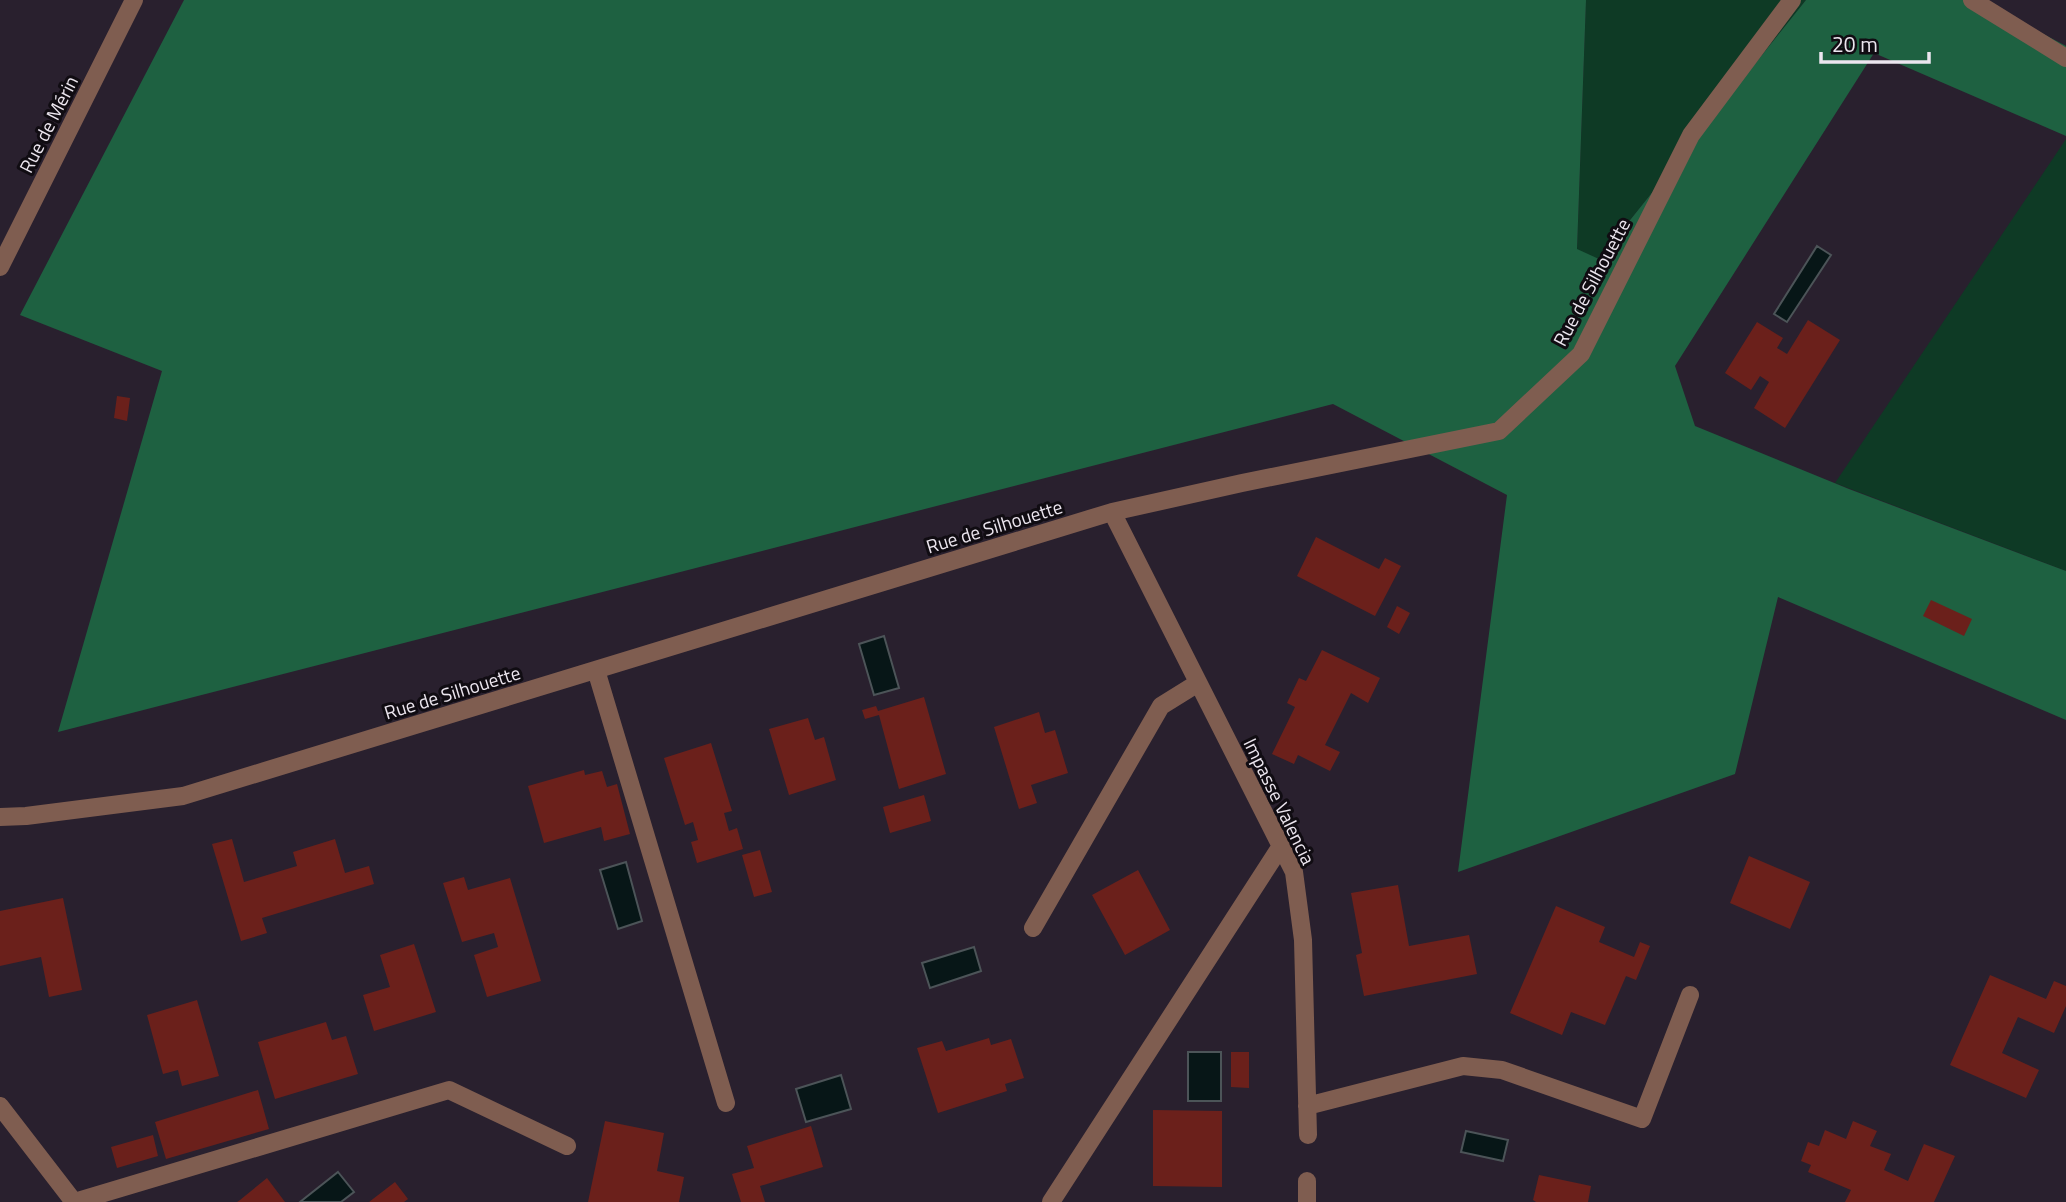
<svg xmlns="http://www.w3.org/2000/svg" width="2066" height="1202" font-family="'Titillium Web',sans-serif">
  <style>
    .green { fill: #0e3a25 }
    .forest { fill: #1e6141 }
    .water { fill: #071617; stroke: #4c5458; stroke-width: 2 }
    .building { fill: #6b201b }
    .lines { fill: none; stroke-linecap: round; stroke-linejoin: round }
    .minor { stroke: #7f5d50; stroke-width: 18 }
    .labels { text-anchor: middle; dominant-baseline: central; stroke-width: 6; stroke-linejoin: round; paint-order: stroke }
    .street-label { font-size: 19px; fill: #ece6ef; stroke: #100c12 }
  </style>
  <rect width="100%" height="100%" fill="#29202e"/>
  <path class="green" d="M1586 0H1806L1599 259 1577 250Z
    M2066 139V571L1835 483Z"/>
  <path class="forest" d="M184 0H1586L1577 249 1599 259 1806 0H1979L2066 46V136L1874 53 1675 366 1695 426 1849 489 2066 571V720L1778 597 1735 774 1458 872 1507 495 1333 404 58 732 162 371 20 315Z"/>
  <path class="water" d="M1817 246 1831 255 1787 322 1774 314Z
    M884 636 899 688 874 695 859 644Z
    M626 862 642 921 618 929 600 870Z
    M974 947 981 971 930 988 922 963Z
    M1188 1052H1221V1101H1188Z
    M841 1075 851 1109 806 1122 796 1089Z
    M1466 1131 1508 1140 1503 1161 1461 1152Z
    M338 1172 354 1192 341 1202H300Z"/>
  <path class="building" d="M1808 320 1840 340 1785 428 1754 408 1769 382 1760 376 1751 390 1725 373 1757 322 1783 338 1777 348 1787 354Z
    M117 396 130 398 127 421 114 418Z
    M1316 537 1379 569 1385 558 1401 566 1375 616 1297 576Z
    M1931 600 1972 619 1964 636 1923 616Z
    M1397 606 1410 613 1399 634 1387 627Z
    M1322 650 1380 678 1368 703 1351 693 1325 745 1340 752 1330 771 1298 755 1294 764 1272 754 1295 707 1287 703 1299 678 1306 681Z
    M924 697 946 774 899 789 879 715 865 719 862 710 876 706 878 711Z
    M1039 712 1045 733 1055 730 1068 773 1031 785 1037 803 1019 809 994 727Z
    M808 718 815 740 824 737 836 780 789 795 769 729Z
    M711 743 732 811 724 813 729 831 737 828 743 849 697 863 691 842 698 840 693 822 685 825 664 758Z
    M584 770 585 775 602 771 607 787 617 784 630 834 604 841 601 827 544 843 528 786Z
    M924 795 931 821 890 833 883 807Z
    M232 839 244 882 297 866 293 852 335 839 345 873 369 866 374 884 262 918 267 933 241 941 212 844Z
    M760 850 772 892 754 897 742 855Z
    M1749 856 1810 882 1790 929 1730 903Z
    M1138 870 1170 930 1125 955 1092 895Z
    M464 877 468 890 510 878 541 981 487 997 474 955 498 947 494 933 462 942 443 883Z
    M1398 885 1409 946 1469 935 1477 974 1364 996 1356 955 1362 953 1351 893Z
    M63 898 82 990 49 997 41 957 0 966V911Z
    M1556 906 1605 927 1599 942 1634 957 1640 942 1650 946 1636 980 1626 976 1605 1025 1571 1012 1562 1035 1510 1013Z
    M414 944 436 1012 374 1031 363 995 390 987 380 955Z
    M1990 975 2046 999 2054 981 2066 986V1006L2054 1033 2018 1017 2002 1053 2039 1070 2026 1098 1950 1065Z
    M197 1000 219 1076 182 1086 178 1070 163 1074 147 1015Z
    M326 1022 332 1040 346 1036 358 1074 275 1099 258 1042Z
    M989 1038 991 1045 1011 1039 1024 1078 1005 1084 1007 1091 938 1113 917 1048 942 1041 946 1051Z
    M1231 1052H1249V1088L1231 1087Z
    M258 1090 269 1129 166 1159 155 1122Z
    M1153 1110 1222 1111V1187L1153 1186Z
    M605 1121 664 1133 657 1171 684 1177 679 1202H588Z
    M1853 1121 1877 1131 1870 1146 1891 1154 1884 1170 1908 1181 1924 1144 1955 1156 1934 1202H1845L1851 1190 1808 1172 1811 1165 1801 1161 1808 1142 1819 1146 1825 1130 1846 1139Z
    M811 1126 823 1167 760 1186 765 1202H741L732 1174 754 1168 747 1146Z
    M153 1135 158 1156 117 1168 111 1147Z
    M1539 1175 1591 1186 1588 1202H1536L1533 1200Z
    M267 1178 285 1202H237L240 1200Z
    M395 1182 408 1199 404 1202H369Z"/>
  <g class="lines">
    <path class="minor" d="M1972 0 2066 58
      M0 267 134 0
      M1112 512 1294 872 1303 940 1308 1135
      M596 670 726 1103
      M0 817 26 816 183 796 1112 512 1242 483 1499 431 1581 354 1691 135 1792 0
      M1033 928 1161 706 1198 683
      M0 1106 74 1202
      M1307 1106 1463 1066 1502 1070 1642 1119 1690 995
      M1307 1181V1202
      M74 1202 449 1090 567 1146
      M1051 1202 1281 846"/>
  </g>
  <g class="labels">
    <g class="street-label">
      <text transform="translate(48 124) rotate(-63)">Rue de Mérin</text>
      <text transform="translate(1591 282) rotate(-62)">Rue de Silhouette</text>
      <text transform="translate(994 526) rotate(-17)">Rue de Silhouette</text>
      <text transform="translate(452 692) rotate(-17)">Rue de Silhouette</text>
      <text transform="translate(1280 801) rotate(64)">Impasse Valencia</text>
    </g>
  </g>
  <path d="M1821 52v10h108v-10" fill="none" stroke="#ece6ef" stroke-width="3.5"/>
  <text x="1832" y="52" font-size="21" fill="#ece6ef" stroke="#100c12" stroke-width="5" paint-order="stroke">20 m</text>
</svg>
